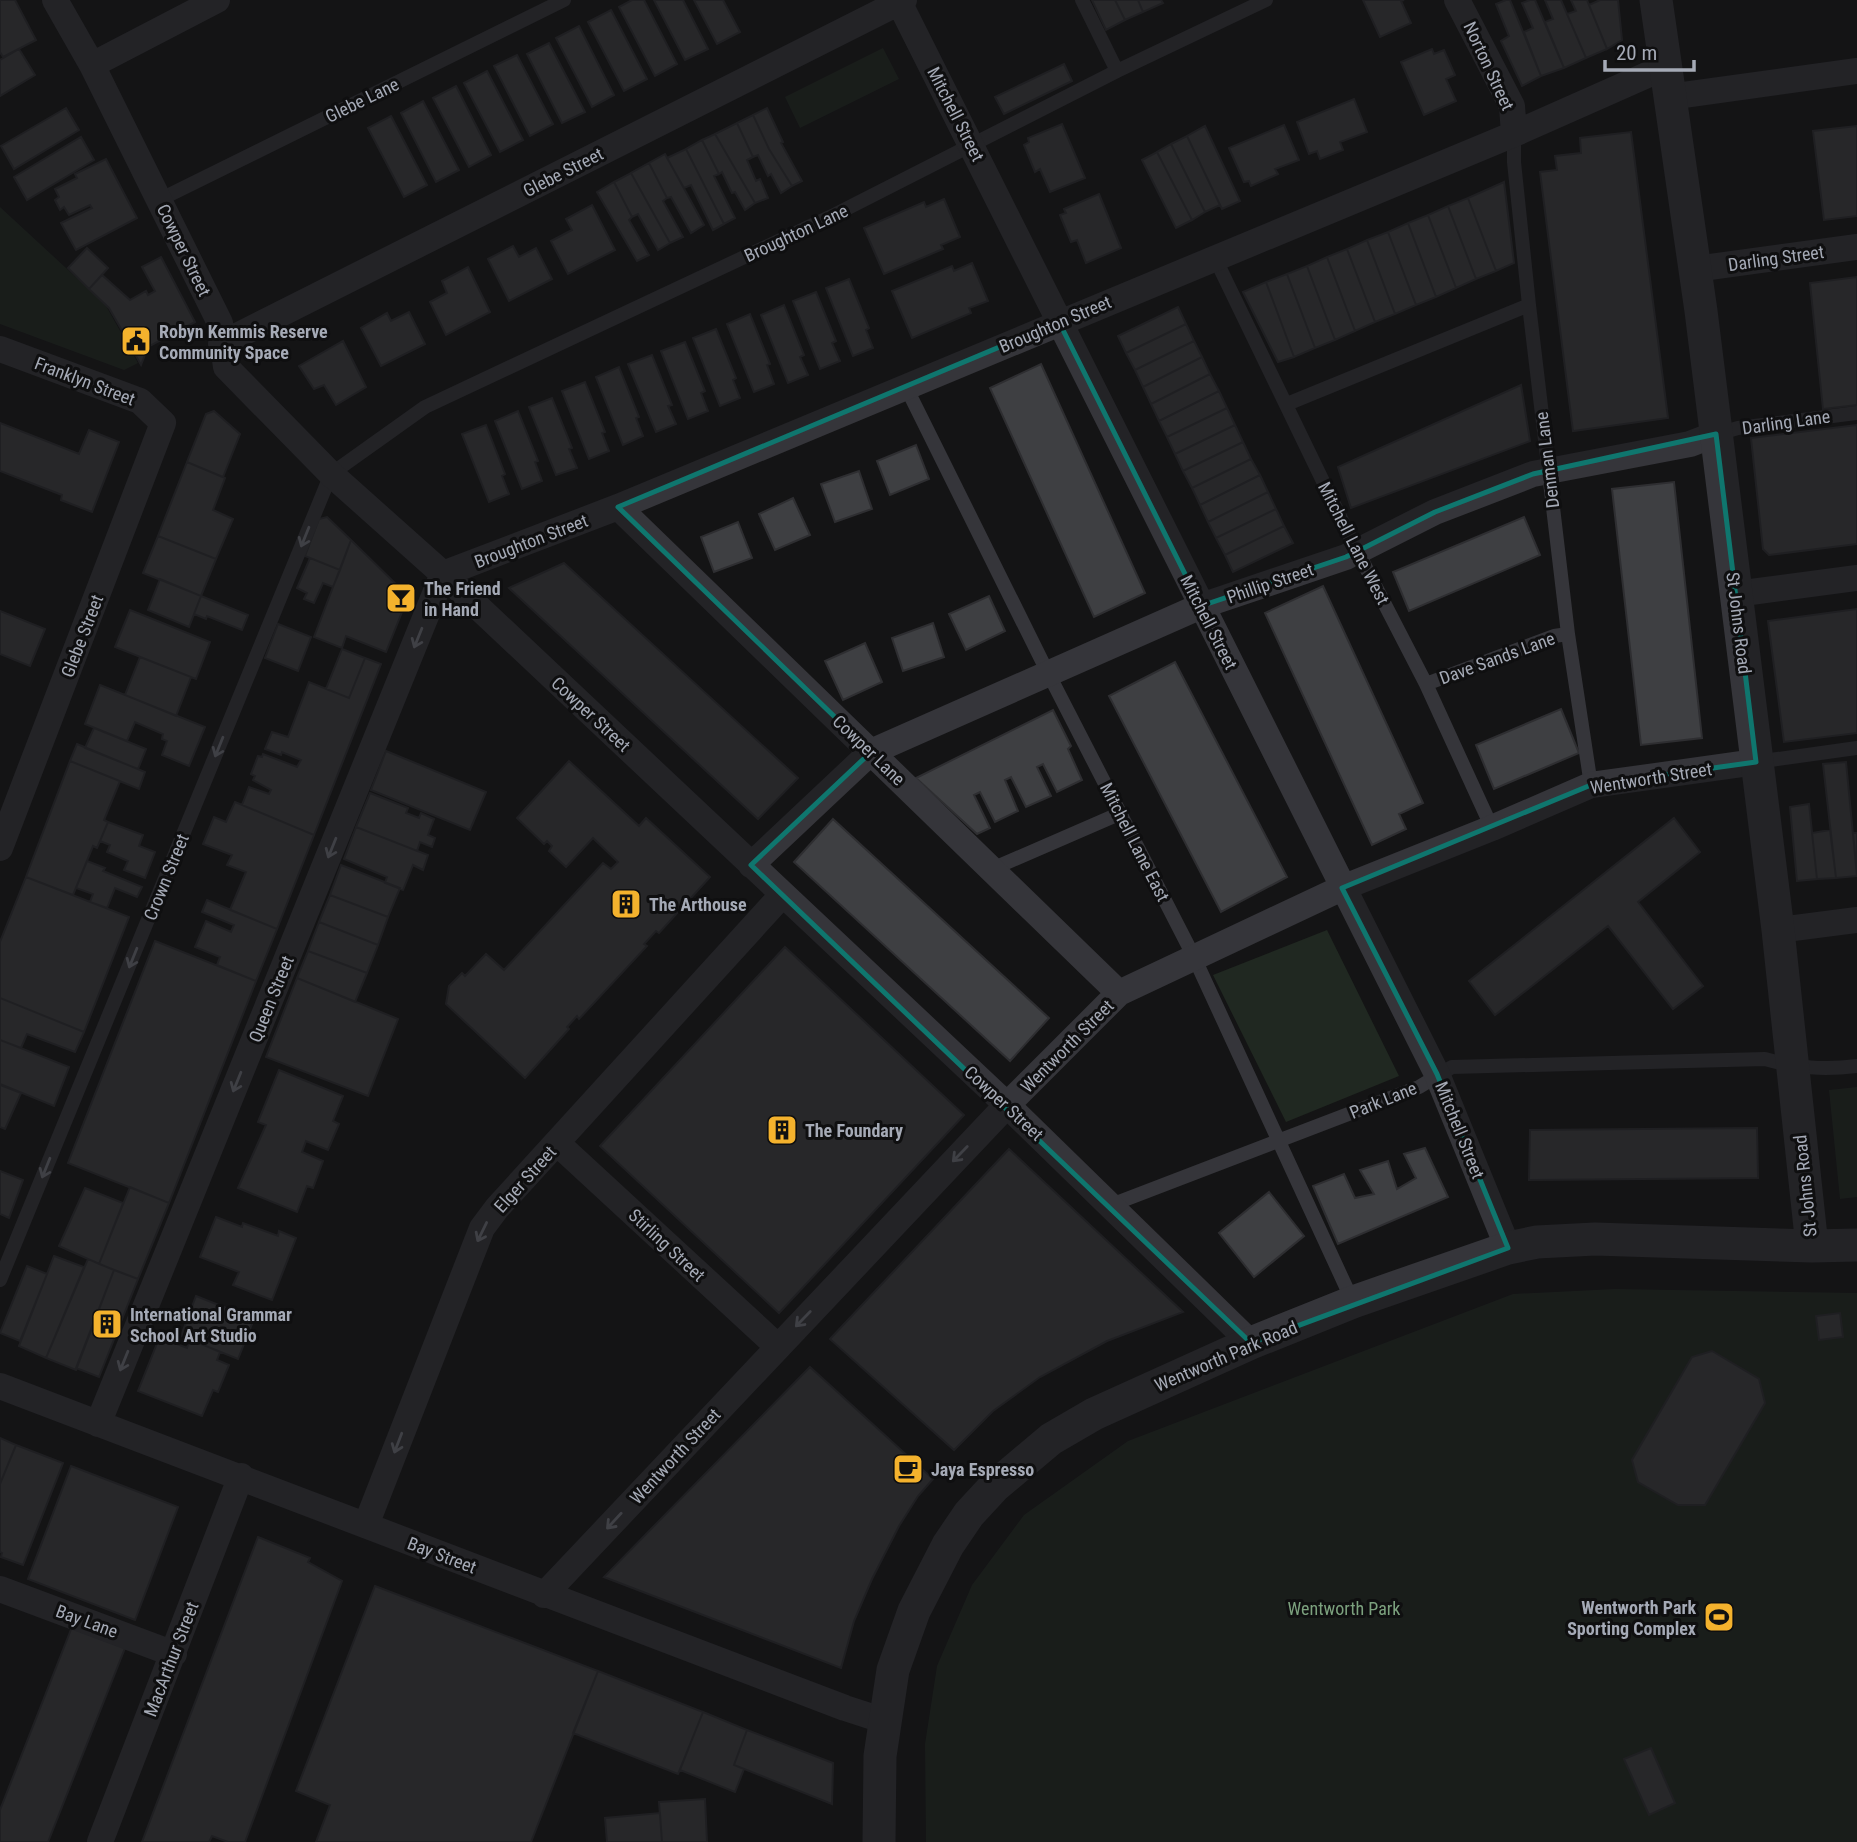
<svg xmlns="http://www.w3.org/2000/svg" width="1857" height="1842" font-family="'Roboto Condensed',sans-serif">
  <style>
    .green { fill: #202821 }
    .building { fill: #3e3f42; stroke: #2e2e31; stroke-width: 2 }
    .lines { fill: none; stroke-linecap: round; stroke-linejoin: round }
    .service { stroke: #35353a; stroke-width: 14 }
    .minor { stroke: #35353a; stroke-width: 26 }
    .tertiary { stroke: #35353a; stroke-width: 33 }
    .oneway { stroke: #73757e }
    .marked { fill: none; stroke: #0f766e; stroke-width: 5; stroke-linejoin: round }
    .labels { text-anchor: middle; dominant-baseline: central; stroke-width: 6; stroke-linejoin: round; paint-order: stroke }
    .street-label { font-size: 18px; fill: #a5aab6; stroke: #0f0f10 }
    .poi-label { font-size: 18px; font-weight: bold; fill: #a5aab6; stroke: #0f0f10; text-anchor: start }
    .park-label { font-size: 18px; fill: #7ca17e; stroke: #0f0f10 }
  </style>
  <rect width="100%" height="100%" fill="#141415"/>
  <path class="green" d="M883 48 899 79 800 128 785 97Z
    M0 207 105 304 138 363 124 370 0 324Z
    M1327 930 1399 1076 1286 1122 1213 975Z
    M1857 1087V1197L1840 1199 1829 1090Z
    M1615 1289 1857 1293V1842H926L925 1744 937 1666 972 1585 1024 1515 1128 1441 1513 1294Z"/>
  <path class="building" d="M0 0H15L36 40 3 57 0 52Z
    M632 0H644L677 64 655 76 619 7Z
    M654 0H683L708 49 685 60Z
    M694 0H723L740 32 717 44Z
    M1092 0H1115L1125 20 1106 30Z
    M1115 0H1138L1143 12 1125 20Z
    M1138 0H1161L1163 3 1143 12Z
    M1363 0H1404L1401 1 1411 23 1380 37Z
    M1506 0H1510L1541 76 1522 86 1501 41 1509 36 1496 4Z
    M1530 0H1535L1564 68 1541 76 1524 32 1533 28 1522 3Z
    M1545 0H1561L1586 58 1564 68 1545 22 1553 19Z
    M1571 0H1587L1607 49 1586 58 1567 14 1576 11Z
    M1600 0H1618L1622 40 1607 49 1589 5Z
    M611 10 647 79 624 91 588 22Z
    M579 26 614 95 592 107 556 38Z
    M549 43 585 112 562 123 527 54Z
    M19 49 35 75 0 96V60Z
    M1432 49 1434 54 1444 50 1455 75 1446 79 1456 101 1424 115 1401 62Z
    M517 55 553 124 530 136 494 66Z
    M1064 64 1072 81 1004 114 995 97Z
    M487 71 523 140 500 152 464 83Z
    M456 86 491 155 469 167 433 98Z
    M1354 99 1367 132 1340 142 1343 150 1320 159 1317 151 1309 154 1297 122Z
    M423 101 459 170 436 182 401 113Z
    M66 108 79 130 14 169 1 146Z
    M767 108 783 142 781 143 802 181 792 186 769 149 753 115Z
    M753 115 769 149 792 186 781 193 771 174 768 176 758 155 753 157 737 123Z
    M391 116 427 185 404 197 368 128Z
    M737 123 753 157 747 160 756 181 760 179 768 198 755 203 715 134Z
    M1062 124 1085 178 1050 192 1040 169 1035 172 1024 145 1029 142 1028 138Z
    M1284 125 1299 160 1275 169 1278 174 1251 186 1249 181 1244 182 1229 148Z
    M1205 126 1240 201 1222 209 1187 136Z
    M1857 126V216L1824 220 1813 131Z
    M1631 132 1668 418 1573 431 1540 172 1557 170 1555 156 1581 153 1580 138Z
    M715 134 755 203 745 210 735 192 732 193 722 172 719 174 702 140Z
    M1187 136 1220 205 1205 212 1171 144Z
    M81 137 94 160 27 200 14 177Z
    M702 140 719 174 714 176 735 218 724 224 686 149Z
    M1171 144 1205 212 1192 220 1157 152Z
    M686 149 724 224 713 230 691 185 684 188 667 158Z
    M1157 152 1192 220 1176 228 1142 160Z
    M665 154 704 225 691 233 671 197 667 198 649 163Z
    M106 159 137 218 76 250 61 223 92 208 90 205 69 215 64 207 60 210 55 200 59 197 55 189 77 178 75 174Z
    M649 163 667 198 663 201 683 237 670 243 631 173Z
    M631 173 670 243 658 250 638 214 632 217 614 182Z
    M614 182 632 217 629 220 649 255 637 261 597 192Z
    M1504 182 1514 263 1496 271 1468 198Z
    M1099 194 1121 248 1086 263 1077 240 1071 242 1060 215 1066 213 1064 209Z
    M1468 198 1496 271 1476 279 1448 206Z
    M944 199 960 237 941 245 943 249 884 274 864 228 924 202 926 207Z
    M592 205 615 250 568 274 551 241 572 230 566 219Z
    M1448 206 1476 279 1456 288 1428 215Z
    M1428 215 1456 288 1436 297 1408 223Z
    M1408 223 1436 297 1416 305 1388 232Z
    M1388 232 1416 305 1395 314 1367 240Z
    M1367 240 1395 314 1375 322 1347 249Z
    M513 246 519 257 536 248 552 279 509 301 488 259Z
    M87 248 108 268 89 289 68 268Z
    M1347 249 1375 322 1355 331 1327 257Z
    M161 257 195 322 148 347 138 327 124 334 109 308 89 289 102 275 130 300 146 291 148 295 155 291 142 267Z
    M1327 257 1355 331 1335 340 1307 266Z
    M972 263 988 301 969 308 971 313 912 338 892 291 952 266 954 271Z
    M1307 266 1335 340 1315 348 1287 274Z
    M468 267 490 312 446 335 430 302 447 293 442 281Z
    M1287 274 1315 348 1294 357 1266 282Z
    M1857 277V405L1823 409 1810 283Z
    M849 279 869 328 866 330 873 348 853 356 826 288Z
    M1266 282 1294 357 1278 362 1243 292Z
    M816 292 836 341 832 343 840 361 820 369 793 301Z
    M784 305 804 355 800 357 808 375 788 383 761 315Z
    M1178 307 1186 324 1126 353 1118 336Z
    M409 312 425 344 381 366 361 328 387 313 391 321Z
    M750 314 770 364 767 365 774 384 754 392 727 324Z
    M1186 324 1194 341 1135 370 1126 353Z
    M138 327 148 347 141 365 124 334Z
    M716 329 736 378 733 380 740 398 720 406 693 338Z
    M343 341 366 387 336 405 324 385 314 389 299 366Z
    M1194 341 1202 357 1143 387 1135 370Z
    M685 342 705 391 701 393 708 411 688 419 661 351Z
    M652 355 672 405 668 406 676 424 656 432 628 364Z
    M1202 357 1210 374 1151 404 1143 387Z
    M1041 364 1145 593 1094 617 990 388Z
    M619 367 639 417 636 418 643 436 623 445 596 377Z
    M1210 374 1219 391 1159 421 1151 404Z
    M585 382 605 432 602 433 609 451 589 459 562 391Z
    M1521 385 1530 441 1351 508 1338 467Z
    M1219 391 1227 408 1167 437 1159 421Z
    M552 398 572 448 569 449 577 468 556 475 529 407Z
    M1227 408 1235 425 1175 454 1167 437Z
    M214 411 240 434 223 477 187 462 206 414Z
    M518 411 538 461 535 462 542 481 522 489 495 421Z
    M0 423 79 454 89 430 119 442 92 512 61 500 62 495 0 471Z
    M486 425 505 474 502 476 509 494 489 502 462 434Z
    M1235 425 1243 442 1183 471 1175 454Z
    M1857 425V544L1769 555 1763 549 1751 438Z
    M1243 442 1251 459 1192 488 1183 471Z
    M916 445 929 479 890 495 877 461Z
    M1251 459 1260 475 1200 505 1192 488Z
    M187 462 225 478 213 510 233 519 216 559 158 536Z
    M859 471 872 509 835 522 821 484Z
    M1260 475 1268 492 1208 522 1200 505Z
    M1674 482 1702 738 1641 745 1612 489Z
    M1268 492 1276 509 1216 538 1208 522Z
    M793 498 810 535 775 550 759 514Z
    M1276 509 1284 526 1225 555 1216 538Z
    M327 517 351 540 340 570 305 556 319 519Z
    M1524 517 1540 555 1409 611 1393 572Z
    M738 522 752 558 714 572 701 537Z
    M1284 526 1293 543 1233 572 1225 555Z
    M158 536 216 559 201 596 143 573Z
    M351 540 403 591 406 602 386 652 346 636 342 648 314 637Z
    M310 558 340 570 333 587 323 583 314 603 304 599 307 593 297 588Z
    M564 563 798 778 758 819 509 588Z
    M160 579 201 596 189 627 148 610Z
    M1323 586 1423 803 1399 814 1406 829 1372 845 1265 613Z
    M201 596 248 615 242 630 207 616 206 619 194 614Z
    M989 596 1005 631 966 650 949 614Z
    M1857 609V733L1784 742 1768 621Z
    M130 610 210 642 196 679 115 647Z
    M0 611 45 629 30 666 0 654Z
    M933 623 944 657 903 671 892 638Z
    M278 624 311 637 298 671 265 658Z
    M865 643 882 682 843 700 825 661Z
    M342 649 365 658 349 698 326 689Z
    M140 657 191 677 176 716 125 695Z
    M365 658 381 664 314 835 242 805 249 787 269 794 271 790 253 780 255 776 251 774 258 756 262 757 263 754 297 767 301 760 282 752 281 755 265 749 272 732 288 737 309 682 349 698Z
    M1175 662 1287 877 1221 912 1109 696Z
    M100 685 205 727 189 766 162 755 167 741 162 739 163 734 135 722 127 741 85 724Z
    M1561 709 1579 753 1494 789 1476 745Z
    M1053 710 1071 746 1068 749 1082 780 1057 792 1043 764 1037 767 1051 796 1026 807 1011 777 1005 780 1018 811 995 822 980 792 974 795 990 828 977 834 916 778Z
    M94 728 146 749 138 769 85 748Z
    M77 744 145 772 139 789 70 761Z
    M386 751 486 792 470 830 371 790Z
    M70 761 120 781 104 820 108 822 100 841 97 848 93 846 73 895 26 877Z
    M569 761 639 826 646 818 710 877 659 933 656 931 644 944 647 946 579 1019 577 1016 567 1027 569 1029 525 1078 446 1004 449 986 462 973 465 976 486 954 504 970 603 863 611 869 618 862 593 838 566 867 549 851 552 846 547 841 544 844 517 818Z
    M1846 762 1857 876 1836 878 1823 764Z
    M370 793 408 808 406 813 419 818 421 813 434 819 428 835 435 838 432 847 420 842 417 851 356 827Z
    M235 802 314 835 277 929 230 910 246 872 227 865 232 855 203 844 214 817 226 822Z
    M1809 804 1817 879 1797 881 1790 807Z
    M1674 818 1700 852 1638 902 1703 986 1673 1009 1608 926 1495 1015 1469 981Z
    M833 819 1049 1018 1010 1061 794 862Z
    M108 822 143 835 139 846 155 852 145 878 124 870 128 861 107 852 110 845 100 841Z
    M356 827 428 855 423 870 413 865 403 890 385 883 387 877 344 859Z
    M1830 830 1836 878 1817 879 1812 833Z
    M1853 833H1857V873Z
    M87 861 105 868 103 871 142 887 137 897 115 888 107 908 90 902 93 894 76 888Z
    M341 865 400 888 388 917 330 895Z
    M26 877 129 917 84 1032 0 998V942Z
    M330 895 388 917 378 945 319 922Z
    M207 900 277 929 256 981 217 965 220 957 195 947 206 921 231 932 234 925 202 912Z
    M319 922 378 945 367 973 308 951Z
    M155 941 256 981 169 1203 68 1163Z
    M785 947 964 1115 779 1313 600 1146Z
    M308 951 367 973 355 1002 297 978Z
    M297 978 398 1019 368 1096 266 1057Z
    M0 998 84 1032 75 1052 27 1034 21 1048 0 1040Z
    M0 1040 69 1067 54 1106 0 1084Z
    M279 1070 343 1096 333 1121 339 1124 328 1150 306 1141 302 1152 323 1161 313 1188 307 1186 297 1212 238 1188 266 1125 258 1122Z
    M0 1085 21 1093 5 1129 0 1127Z
    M1757 1128 1758 1178 1529 1180 1530 1130Z
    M1425 1148 1448 1197 1338 1244 1313 1186 1344 1174 1355 1198 1374 1194 1360 1170 1388 1161 1397 1189 1416 1178 1404 1154Z
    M1009 1149 1183 1312 1107 1341 1040 1377 993 1411 954 1450 830 1339Z
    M0 1171 23 1180 9 1218 0 1214Z
    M130 1187 169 1203 138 1279 99 1264Z
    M85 1188 123 1203 99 1264 59 1246Z
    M1269 1192 1304 1236 1254 1277 1219 1233Z
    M216 1217 242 1227 243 1223 278 1236 279 1231 296 1238 272 1300 233 1285 239 1272 200 1257Z
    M54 1256 84 1267 46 1358 19 1346Z
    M88 1259 114 1270 76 1370 46 1358Z
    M27 1266 47 1274 20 1341 0 1333Z
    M114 1270 138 1279 99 1377 76 1368Z
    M196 1296 254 1319 238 1359 181 1336Z
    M1840 1313 1843 1337 1819 1340 1816 1316Z
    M164 1339 187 1348 190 1339 220 1352 217 1360 229 1365 218 1392 213 1390 202 1416 138 1391 158 1341 163 1343Z
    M1712 1351 1759 1379 1765 1403 1705 1505H1678L1638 1482 1632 1460 1692 1357Z
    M810 1367 933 1479 918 1496 899 1526 872 1579 854 1621 841 1668 604 1577Z
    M0 1438 16 1445 0 1484Z
    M16 1445 63 1463 23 1565 1 1557 2 1553 0 1552V1484Z
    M71 1466 178 1507 135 1620 28 1579Z
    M258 1537 310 1558 308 1562 342 1581 245 1842H228L212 1836 209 1842H142Z
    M375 1586 598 1671 531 1842H316L330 1805 296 1791Z
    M72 1627 125 1648 48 1842H0V1810Z
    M598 1671 703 1712 678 1774 573 1733Z
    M703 1712 747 1730 734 1765 744 1769 735 1792 680 1770Z
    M747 1730 833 1763 832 1804 734 1765Z
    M1651 1748 1675 1803 1649 1815 1624 1759Z
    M705 1799 707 1842H662L659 1802Z
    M660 1813 662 1842H607L605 1818Z"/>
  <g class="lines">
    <path class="service" d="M1082 0 1117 71
      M1514 134V162L1529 305 1568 634 1591 785
      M159 200 564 0
      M1215 258 1348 533 1426 684 1492 828
      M906 387 1042 661 1194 957 1353 1302
      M1287 404 1529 305
      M1717 434 1738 428 1857 413
      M1426 684 1554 636 1568 634
      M1756 762 1857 748
      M992 869 1121 813
      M1111 1205 1419 1087 1452 1067 1765 1059C1797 1068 1824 1070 1857 1066
      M0 1280 331 474 425 407 836 214 1117 71 1266 0"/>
    <path class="minor" d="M55 0 92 65 220 323 226 367 331 474 443 574 1007 1105 1251 1343
      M898 0 1437 1074 1508 1248
      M1457 0 1512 106 1514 134
      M92 65 217 0
      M1669 97 1857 71
      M1695 269 1857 247
      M221 344 904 0
      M0 349 140 401 163 423 0 848
      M618 507 1119 993
      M1736 594 1857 578
      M751 865 871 752 1201 606 1346 557 1435 512 1533 474 1690 444 1716 434
      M1778 930 1857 920
      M557 1143 777 1346
      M0 1386 845 1708 885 1721
      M98 1424 443 574 618 507 1514 134 1665 67
      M366 1525 482 1228 497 1208 783 894
      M0 1589 174 1654
      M544 1595 1007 1105 1119 993 1342 888 1492 828 1591 785 1756 762
      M100 1842 241 1476"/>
    <path class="tertiary" d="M1656 0 1701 311 1778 930 1812 1246
      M879 1842 880 1756 893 1670 914 1611 948 1545 969 1514 994 1487 1051 1439 1094 1414 1251 1343 1353 1302 1508 1248 1537 1242 1595 1239 1812 1246 1857 1245"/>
  </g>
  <defs><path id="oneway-shaft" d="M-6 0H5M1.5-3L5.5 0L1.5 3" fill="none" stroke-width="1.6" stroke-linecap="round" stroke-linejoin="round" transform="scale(1.75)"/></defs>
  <g class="oneway">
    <use href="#oneway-shaft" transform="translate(305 537) rotate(112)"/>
    <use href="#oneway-shaft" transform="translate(418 638) rotate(112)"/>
    <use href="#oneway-shaft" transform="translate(219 747) rotate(112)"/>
    <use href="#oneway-shaft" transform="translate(332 848) rotate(112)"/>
    <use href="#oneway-shaft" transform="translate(133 958) rotate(112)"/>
    <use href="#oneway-shaft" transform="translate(237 1082) rotate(112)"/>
    <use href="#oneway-shaft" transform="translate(960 1154) rotate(134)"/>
    <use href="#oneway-shaft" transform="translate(46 1168) rotate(112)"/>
    <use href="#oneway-shaft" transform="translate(482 1232) rotate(116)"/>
    <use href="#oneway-shaft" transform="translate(803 1319) rotate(134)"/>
    <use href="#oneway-shaft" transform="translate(124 1361) rotate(112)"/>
    <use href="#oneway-shaft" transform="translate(398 1443) rotate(111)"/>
    <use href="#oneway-shaft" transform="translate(614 1521) rotate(133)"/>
  </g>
  <path d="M0 0H1857V1842H0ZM1059 322 1201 606 1346 557 1435 512 1533 474 1716 434 1756 762 1591 785 1342 888 1437 1074 1508 1248 1251 1343 751 865 871 752 618 507Z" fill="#141415" fill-opacity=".55" fill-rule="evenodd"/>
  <path class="marked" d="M1059 322 1201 606 1346 557 1435 512 1533 474 1716 434 1756 762 1591 785 1342 888 1437 1074 1508 1248 1251 1343 751 865 871 752 618 507Z"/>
  <defs>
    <g id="civic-square" transform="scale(1.575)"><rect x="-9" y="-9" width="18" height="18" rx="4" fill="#f4b22d" stroke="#0f0f10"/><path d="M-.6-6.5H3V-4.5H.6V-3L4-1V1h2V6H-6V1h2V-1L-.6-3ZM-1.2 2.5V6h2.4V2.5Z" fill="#111"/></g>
    <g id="bar-square" transform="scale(1.575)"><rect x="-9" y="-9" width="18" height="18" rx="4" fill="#f4b22d" stroke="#0f0f10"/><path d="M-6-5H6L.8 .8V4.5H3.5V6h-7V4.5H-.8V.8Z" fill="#111"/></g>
    <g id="building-square" transform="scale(1.575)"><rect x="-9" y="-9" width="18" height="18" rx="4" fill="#f4b22d" stroke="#0f0f10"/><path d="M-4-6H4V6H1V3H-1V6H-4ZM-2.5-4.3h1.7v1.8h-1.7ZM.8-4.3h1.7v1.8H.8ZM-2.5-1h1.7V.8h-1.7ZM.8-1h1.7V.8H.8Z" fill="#111"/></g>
    <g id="cafe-square" transform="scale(1.575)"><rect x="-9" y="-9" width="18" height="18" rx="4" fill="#f4b22d" stroke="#0f0f10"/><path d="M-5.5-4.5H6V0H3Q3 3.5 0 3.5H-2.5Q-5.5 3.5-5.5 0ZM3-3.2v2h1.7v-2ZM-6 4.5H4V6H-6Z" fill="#111"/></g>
    <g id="stadium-square" transform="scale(1.575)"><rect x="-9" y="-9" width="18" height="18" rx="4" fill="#f4b22d" stroke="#0f0f10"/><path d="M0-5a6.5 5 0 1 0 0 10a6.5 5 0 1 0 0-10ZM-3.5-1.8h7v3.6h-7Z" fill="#111"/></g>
  </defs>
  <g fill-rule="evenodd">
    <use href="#civic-square" x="136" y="341"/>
    <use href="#bar-square" x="401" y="598"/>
    <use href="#building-square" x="626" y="904"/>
    <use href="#building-square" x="782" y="1130"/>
    <use href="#building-square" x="107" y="1324"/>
    <use href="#cafe-square" x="908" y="1469"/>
    <use href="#stadium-square" x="1719" y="1617"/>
  </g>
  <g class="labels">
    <g class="street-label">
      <text transform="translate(1489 66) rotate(65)">Norton Street</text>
      <text transform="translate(362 100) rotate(-26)">Glebe Lane</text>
      <text transform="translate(956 114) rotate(63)">Mitchell Street</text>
      <text transform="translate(563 172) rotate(-27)">Glebe Street</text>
      <text transform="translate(796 233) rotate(-25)">Broughton Lane</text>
      <text transform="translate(184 250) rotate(64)">Cowper Street</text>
      <text transform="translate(1776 258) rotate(-8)">Darling Street</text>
      <text transform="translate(1055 324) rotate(-23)">Broughton Street</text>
      <text transform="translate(85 381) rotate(21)">Franklyn Street</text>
      <text transform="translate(1786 422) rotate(-8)">Darling Lane</text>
      <text transform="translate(1547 460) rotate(-97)">Denman Lane</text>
      <text transform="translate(531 541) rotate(-21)">Broughton Street</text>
      <text transform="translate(1354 543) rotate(63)">Mitchell Lane West</text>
      <text transform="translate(1270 583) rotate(-19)">Phillip Street</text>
      <text transform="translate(1209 622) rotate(63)">Mitchell Street</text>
      <text transform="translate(1739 623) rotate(83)">St Johns Road</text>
      <text transform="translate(82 636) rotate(-69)">Glebe Street</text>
      <text transform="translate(1497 658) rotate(-20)">Dave Sands Lane</text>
      <text transform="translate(591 714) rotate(43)">Cowper Street</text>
      <text transform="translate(869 750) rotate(44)">Cowper Lane</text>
      <text transform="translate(1651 778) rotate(-9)">Wentworth Street</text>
      <text transform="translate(1135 842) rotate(63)">Mitchell Lane East</text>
      <text transform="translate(166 877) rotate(-68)">Crown Street</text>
      <text transform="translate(271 999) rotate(-68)">Queen Street</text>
      <text transform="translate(1067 1046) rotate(-45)">Wentworth Street</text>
      <text transform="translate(1383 1100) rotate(-22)">Park Lane</text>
      <text transform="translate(1004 1103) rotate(43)">Cowper Street</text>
      <text transform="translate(1460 1130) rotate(68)">Mitchell Street</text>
      <text transform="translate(525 1179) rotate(-48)">Elger Street</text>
      <text transform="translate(1805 1186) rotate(-96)">St Johns Road</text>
      <text transform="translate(667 1245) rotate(43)">Stirling Street</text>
      <text transform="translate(1226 1356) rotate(-23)">Wentworth Park Road</text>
      <text transform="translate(675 1456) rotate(-47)">Wentworth Street</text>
      <text transform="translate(442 1555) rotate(21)">Bay Street</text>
      <text transform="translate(87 1621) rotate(20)">Bay Lane</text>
      <text transform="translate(171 1659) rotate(-69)">MacArthur Street</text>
    </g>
    <g class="poi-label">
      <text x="159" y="331">Robyn Kemmis Reserve<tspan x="159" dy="21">Community Space</tspan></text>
      <text x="424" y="588">The Friend<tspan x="424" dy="21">in Hand</tspan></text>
      <text x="649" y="904">The Arthouse</text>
      <text x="805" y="1130">The Foundary</text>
      <text x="130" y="1314">International Grammar<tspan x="130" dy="21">School Art Studio</tspan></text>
      <text x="931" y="1469">Jaya Espresso</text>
      <text x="1696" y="1607" text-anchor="end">Wentworth Park<tspan x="1696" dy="21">Sporting Complex</tspan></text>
    </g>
    <g class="park-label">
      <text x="1344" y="1608">Wentworth Park</text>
    </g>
  </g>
  <path d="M1605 60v10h89v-10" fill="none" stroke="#a5aab6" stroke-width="3.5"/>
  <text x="1616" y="60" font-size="21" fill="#a5aab6" stroke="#0f0f10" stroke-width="5" paint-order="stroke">20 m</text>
</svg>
